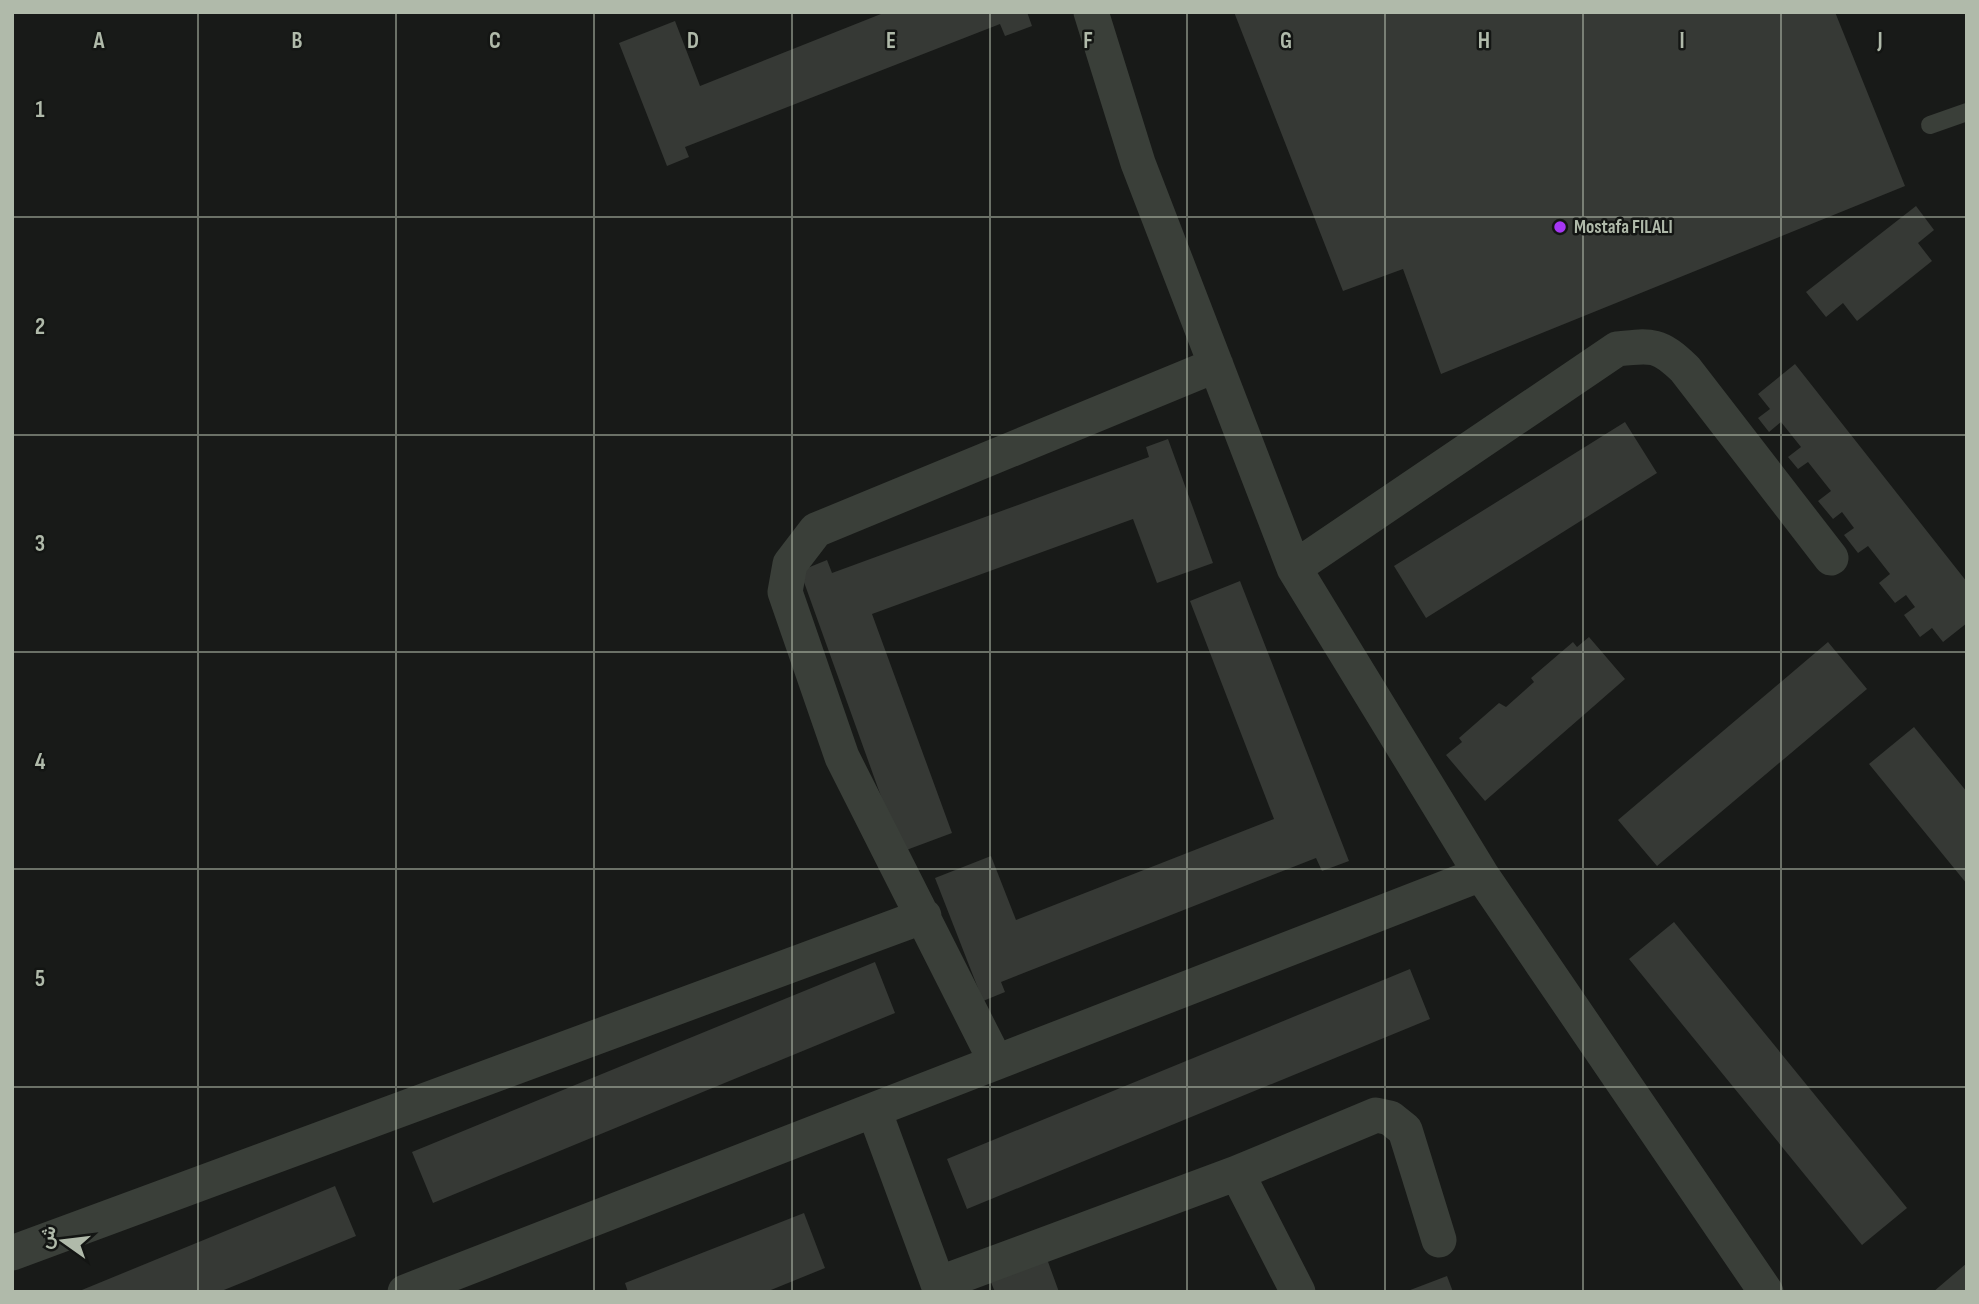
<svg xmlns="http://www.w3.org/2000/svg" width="1979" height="1304" font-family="'Sofia Sans Condensed',Vazirmatn,sans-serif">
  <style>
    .building { fill: #363935 }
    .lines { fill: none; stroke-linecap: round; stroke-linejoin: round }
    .lane { stroke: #3a3f39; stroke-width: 18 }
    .street { stroke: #3a3f39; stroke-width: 35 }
    .grid { fill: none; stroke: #b0baaa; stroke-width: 2; stroke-opacity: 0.55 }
    .poi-dot { fill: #a536f4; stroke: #131513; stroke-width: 2.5 }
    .labels { text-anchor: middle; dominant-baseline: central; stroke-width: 5; stroke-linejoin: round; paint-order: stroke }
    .poi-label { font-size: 19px; font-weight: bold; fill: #b0baaa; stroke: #131513; text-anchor: start }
    .grid-label { font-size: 23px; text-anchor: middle; font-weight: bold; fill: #b0baaa; stroke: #131513; stroke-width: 5; stroke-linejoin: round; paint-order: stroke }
  </style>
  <rect width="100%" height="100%" fill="#181a18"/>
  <path class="building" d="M886 12H1027L1032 26 1005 36 1000 24 685 147 689 157 667 166 619 43 675 21 700 86Z
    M1234 12H1835L1905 186 1441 374 1403 269 1343 291Z
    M1916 206 1934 230 1918 243 1932 261 1857 321 1843 303 1826 317 1806 292Z
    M1795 364 1967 582V623L1943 642 1932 628 1920 637 1904 615 1915 607 1906 595 1895 603 1879 583 1890 574 1868 546 1858 553 1844 535 1854 528 1842 512 1833 519 1818 501 1831 491 1808 462 1798 469 1788 457 1801 447 1781 422 1769 432 1758 418 1770 409 1758 394Z
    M1625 422 1657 473 1426 618 1394 566Z
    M1168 439 1213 563 1157 583 1133 519 872 614 952 833 901 852 800 571 827 560 832 573 1149 457 1146 447Z
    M1240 581 1349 861 1322 871 1316 858 1001 982 1005 992 983 1001 935 878 991 856 1016 920 1274 819 1190 601Z
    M1589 637 1625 679 1485 801 1446 755 1462 742 1459 738 1499 703 1506 707 1534 682 1531 678 1573 642 1577 647Z
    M1828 642 1867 689 1657 866 1618 820Z
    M1914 727 1967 792V884L1869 764Z
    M1674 922 1907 1208 1862 1245 1629 959Z
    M875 962 895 1013 433 1203 412 1152Z
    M1410 969 1430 1019 967 1209 947 1159Z
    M335 1186 356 1236 219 1292H77Z
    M804 1213 825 1268 766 1292H628L625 1283Z
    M1047 1259 1059 1292H995L990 1280Z
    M1967 1263V1292H1933Z
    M1447 1276 1453 1292H1405Z"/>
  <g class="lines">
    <path class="lane" d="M1930 125 1967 112"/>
    <path class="street" d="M1091 12 1138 163 1294 568 1481 874 1766 1292
      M1294 568 1617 349C1652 345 1659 344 1685 369L1831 558
      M996 1062 842 757 785 592 790 564 816 530 1216 365
      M874 1110 941 1292
      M1237 1173 1298 1292
      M12 1253 924 916
      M938 1284 1237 1173 1376 1115 1390 1118 1405 1130 1439 1240
      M405 1292 1481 874"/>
  </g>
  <path class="grid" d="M198 12V1292M396 12V1292M594 12V1292M792 12V1292M990 12V1292M1187 12V1292M1385 12V1292M1583 12V1292M1781 12V1292M12 217H1967M12 435H1967M12 652H1967M12 869H1967M12 1087H1967"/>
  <circle class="poi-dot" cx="1560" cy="227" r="7"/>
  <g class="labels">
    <g class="poi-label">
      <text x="1574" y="227">Mostafa FILALI</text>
    </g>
  </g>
  <g class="grid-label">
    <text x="99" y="48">A</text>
    <text x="297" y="48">B</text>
    <text x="495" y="48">C</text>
    <text x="693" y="48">D</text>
    <text x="891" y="48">E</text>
    <text x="1088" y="48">F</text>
    <text x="1286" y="48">G</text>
    <text x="1484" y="48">H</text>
    <text x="1682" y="48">I</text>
    <text x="1880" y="48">J</text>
    <text x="40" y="117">1</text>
    <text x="40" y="334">2</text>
    <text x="40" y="551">3</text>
    <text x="40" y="769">4</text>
    <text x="40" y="986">5</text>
  </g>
  <rect width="1979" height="1304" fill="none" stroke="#b0baaa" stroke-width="28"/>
  <g transform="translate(63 1241) rotate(284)" stroke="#131513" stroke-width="5" paint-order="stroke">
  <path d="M0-5L12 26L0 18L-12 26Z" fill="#b0baaa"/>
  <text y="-10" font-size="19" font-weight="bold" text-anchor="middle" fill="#b0baaa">ش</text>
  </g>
</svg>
